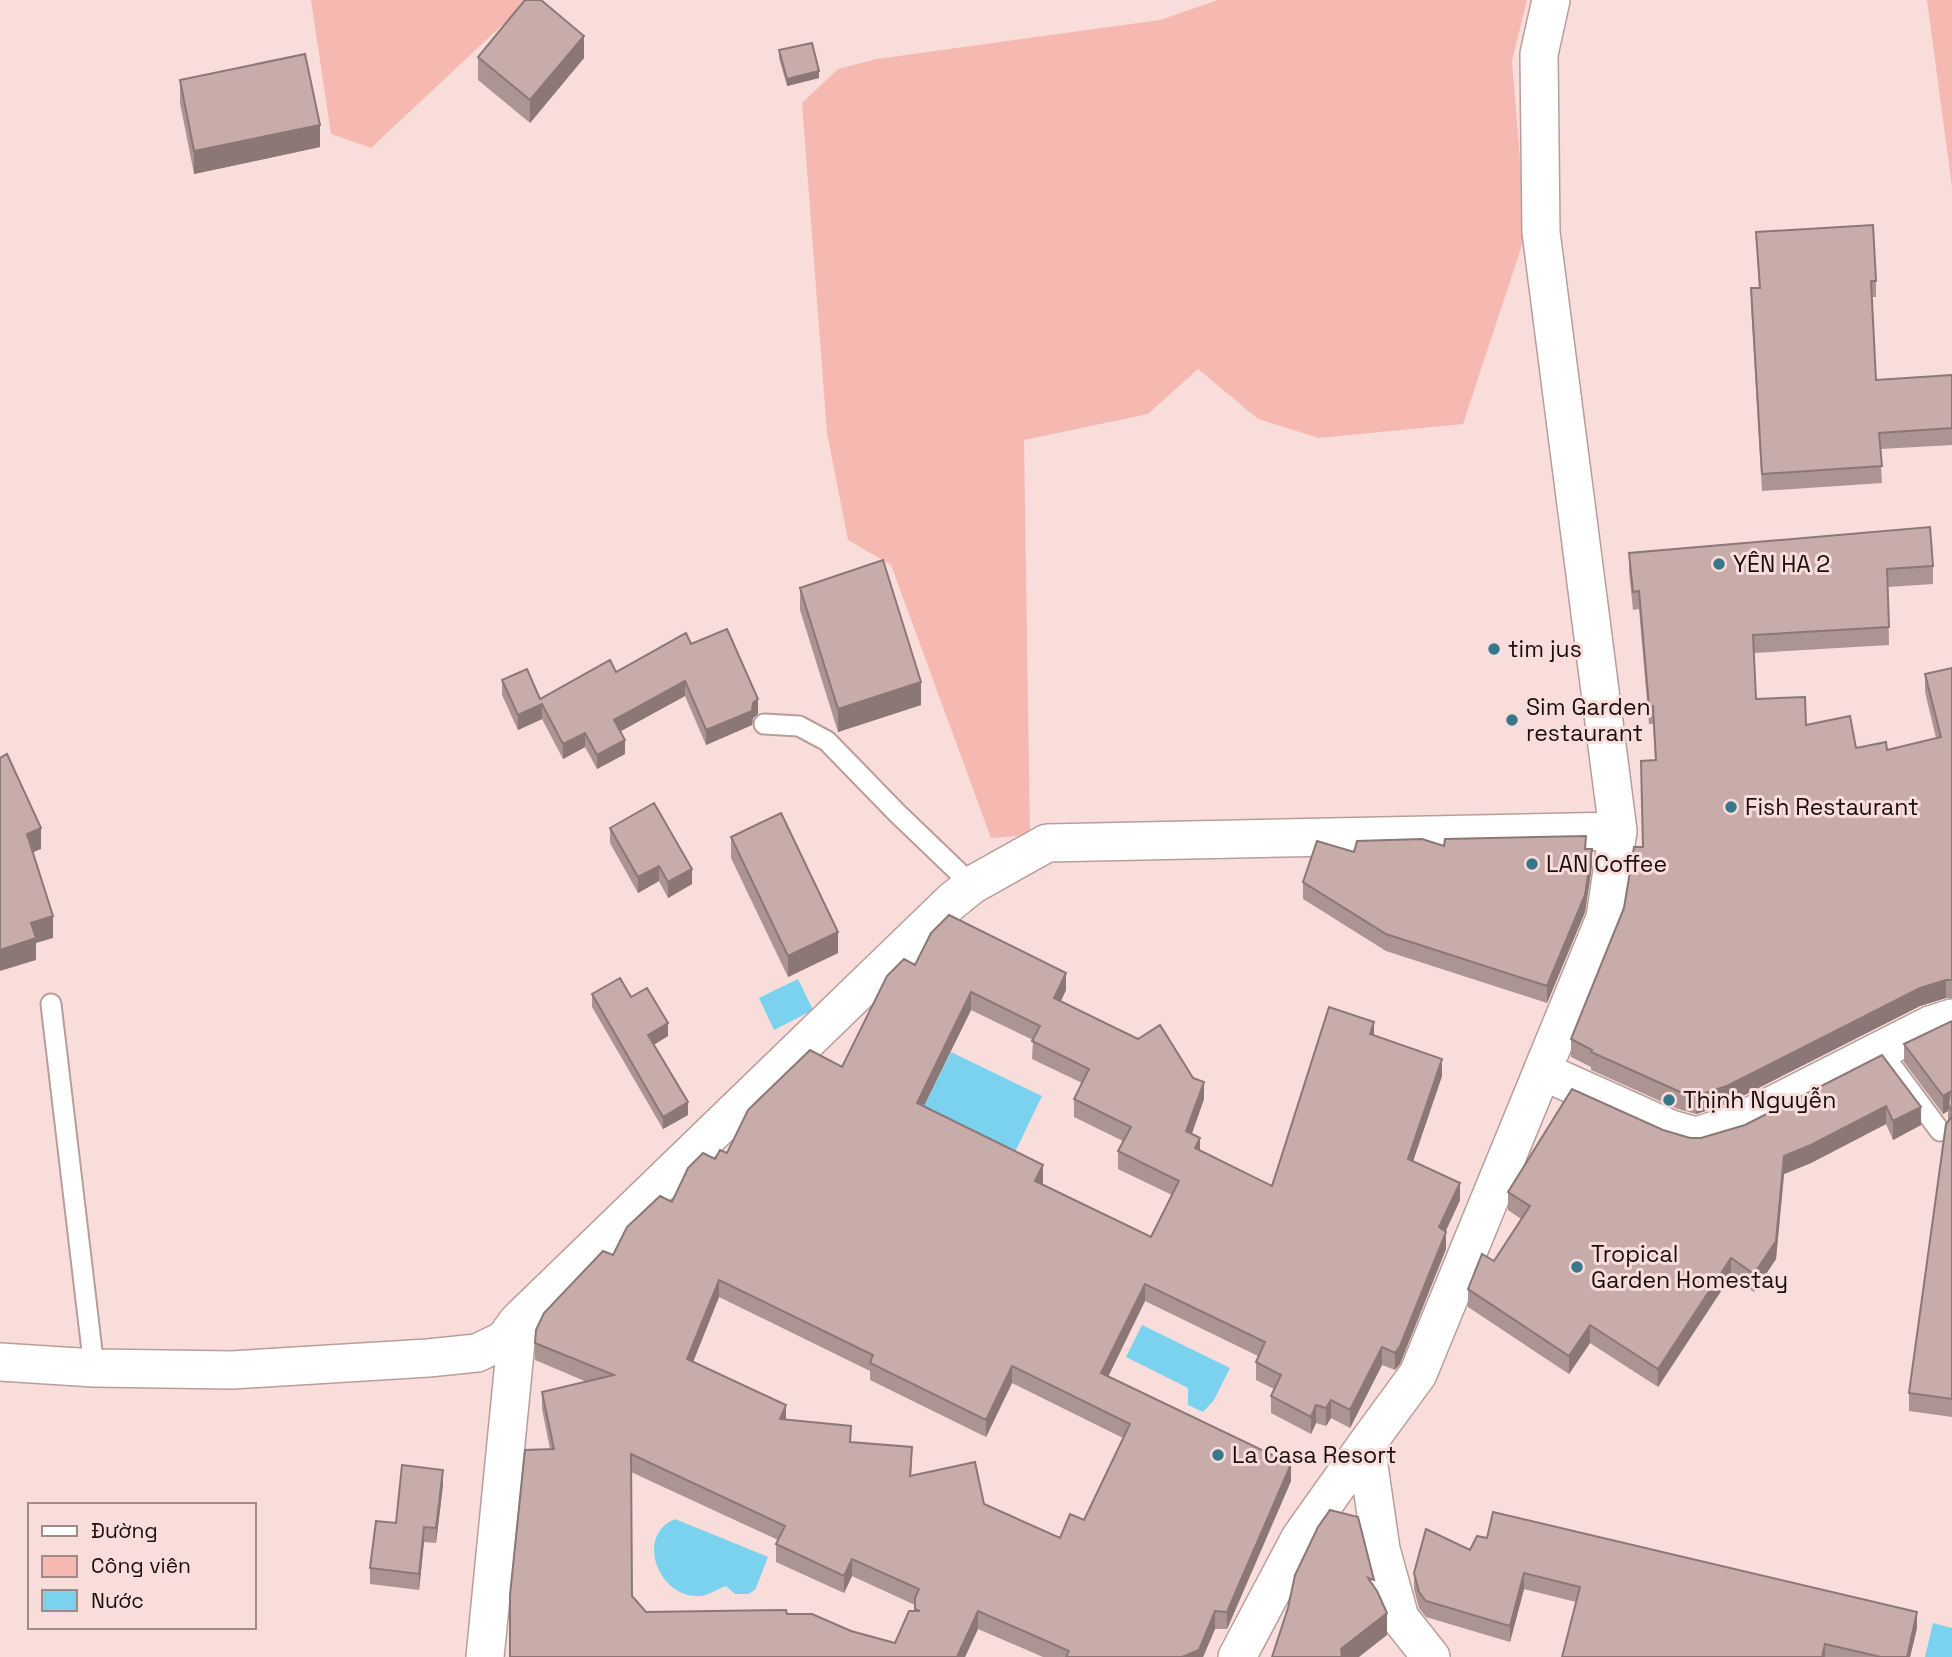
<svg xmlns="http://www.w3.org/2000/svg" width="1952" height="1657" font-family="'Space Grotesk',sans-serif">
  <style>
    .green { fill: #f5b9b2 }
    .water { fill: #7bd2ef }
    .lines { fill: none; stroke-linecap: round; stroke-linejoin: round }
    .lane-casing { stroke: #b89e9b; stroke-width: 23 }
    .street-casing { stroke: #b89e9b; stroke-width: 40 }
    .lane { stroke: #fff; stroke-width: 19 }
    .street { stroke: #fff; stroke-width: 37 }
    .wall { fill: #ab9491; fill-rule: evenodd }
    .shaded-wall { fill: #8b7876 }
    .building { fill: #c7aca9; stroke: #8b7876; stroke-width: 2; fill-rule: evenodd }
    .poi-dot { fill: #38778b; stroke: #f9ddda; stroke-width: 2.5 }
    .labels { text-anchor: middle; dominant-baseline: central; stroke-width: 6; stroke-linejoin: round; paint-order: stroke }
    .poi-label { font-size: 23px; fill: #180f0e; stroke: #f9ddda; text-anchor: start }
  </style>
  <rect width="100%" height="100%" fill="#f9ddda"/>
  <path class="green" d="M311 0H529L371 148 331 134Z
    M1218 0H1527L1512 61 1526 233 1463 424 1319 438 1258 419 1198 369 1148 414 1024 440 1030 835 991 838 891 565 848 540 827 433 802 103 838 69 877 59 1160 20Z
    M1927 0H1952V187Z"/>
  <path class="water" d="M798 979 813 1010 774 1030 759 998Z
    M951 1052 1042 1096 1015 1152 923 1108Z
    M1142 1325 1230 1368 1214 1400 1203 1412 1188 1405V1388L1126 1357Z
    M675 1519 768 1557 755 1590 748 1594H735L726 1586C717 1589 710 1595 700 1596 659 1599 634 1536 675 1519Z
    M1933 1623 1952 1628V1657H1925Z"/>
  <g class="lines">
    <g class="lane-casing">
      <path id="lane" d="M764 724 799 726 827 741 897 813 972 885
        M51 1004 94 1368
        M1880 1050 1940 1131"/>
    </g>
    <g class="street-casing">
      <path id="street" d="M1542 1071 1671 1129 1696 1136 1735 1124 1930 1025 1952 1018
        M0 1362 94 1368 232 1370 428 1358 477 1353 504 1340 518 1321
        M485 1657 518 1321 951 902 972 885 1047 843 1618 831
        M1237 1657 1300 1538 1366 1445
        M1431 1657 1400 1618 1381 1549 1366 1445 1418 1374 1605 918 1618 831 1541 232 1539 54 1551 0"/>
    </g>
    <use href="#lane" class="lane"/>
    <use href="#street" class="street"/>
  </g>
  <path class="wall" d="M779 50 819 78 787 86 779 58Z
    M478 57 584 58 530 123 478 80Z
    M180 80 320 147 194 174 180 103Z
    M1756 232 1876 281V297H1872L1876 380 1952 375V445L1880 449 1882 483 1762 491 1751 305V288H1759Z
    M1629 553 1933 566V584L1888 587 1889 645 1754 653 1756 699 1806 725 1856 748 1887 750 1936 738 1925 692V674L1952 668V998H1946L1920 1006 1727 1104 1696 1114 1678 1109 1591 1070V1067L1571 1057V1039L1624 908 1643 847 1655 760 1653 724H1649L1639 609 1633 610 1629 571Z
    M800 588 921 705 838 732 800 610Z
    M691 644 758 714 753 718 752 725 706 745 685 696 620 731 625 754 597 769 585 747 563 759 542 719 518 730 502 695V680L540 699Z
    M610 828 692 884 668 898 659 881 638 893 610 843Z
    M731 837 838 953 788 977 731 858Z
    M1444 846 1586 849 1592 866 1585 912 1547 1003 1386 951 1303 899V882L1354 852Z
    M915 965 1066 990 1061 1001 1204 1099 1192 1134 1200 1151 1272 1186 1374 1035 1442 1076 1413 1161 1460 1200 1446 1231V1249L1400 1364 1395 1370 1382 1365 1350 1428 1331 1418 1326 1426 1316 1423 1311 1434 1271 1413V1396L1274 1389 1256 1380V1362L1258 1356 1145 1301 1108 1377 1291 1481 1227 1629H1215L1203 1657H1043L978 1629 965 1657H510L550 1449 542 1409V1392L587 1382 535 1360V1343L613 1255 715 1159 727 1153 842 1067ZM971 1010 1033 1040 1032 1059 1082 1083 1074 1099V1117L1123 1141 1118 1151V1169L1172 1195 1151 1237 1042 1184 1043 1183 924 1106ZM719 1297 870 1371V1380L986 1437 1012 1383 1123 1438 1084 1520 1060 1538 984 1504 911 1475 912 1465 786 1420 693 1362ZM631 1472 778 1540 776 1544V1562L844 1593 852 1576 915 1605V1611L895 1643 787 1614 646 1612 632 1596Z
    M592 994 631 997 668 1036 654 1045 688 1115 663 1129 592 1007Z
    M1952 1021V1417L1909 1411V1393L1948 1121V1111L1943 1114 1904 1062V1044Z
    M1882 1055 1921 1125 1893 1140 1886 1124 1811 1163 1784 1174 1776 1259 1754 1292 1731 1276 1658 1387 1590 1343 1569 1374 1468 1307V1289L1494 1261 1521 1219 1508 1210V1192L1663 1130 1690 1138H1701L1745 1125Z
    M443 1485 436 1543 424 1542 419 1590 370 1584V1568L396 1523Z
    M1487 1538 1917 1628 1910 1657H1562L1576 1602 1524 1589 1510 1642 1426 1617 1419 1608 1414 1589V1573L1470 1550Z"/>
  <path class="shaded-wall" d="M584 36V58L530 123V100Z
    M819 71V78L787 86V79Z
    M320 125V147L194 174V151Z
    M685 681V696L614 735V720Z
    M921 682V705L838 732V709Z
    M758 699V714L753 718 752 725 706 745V730L753 703Z
    M542 704V719L518 730V715Z
    M585 733V747L563 759V744Z
    M625 740V754L597 769V755Z
    M41 828V849L27 855V834Z
    M1592 849V866L1585 912 1547 1003V986Z
    M659 866V881L638 893V877Z
    M692 869V884L668 898V882Z
    M53 916V938L36 943V960L0 971V950L31 923Z
    M838 932V953L788 977V956Z
    M1066 973V990L1054 1015V998Z
    M1946 980V998L1920 1006 1727 1104 1696 1114V1096L1920 988Z
    M971 992V1010L917 1120V1103Z
    M1374 1022V1040L1370 1034Z
    M668 1023V1036L648 1048V1035Z
    M1442 1059V1076L1408 1176V1159Z
    M1204 1082V1099L1186 1149V1131Z
    M1950 1092 1948 1111 1943 1114V1096Z
    M688 1102V1115L663 1129V1117Z
    M1886 1106V1124L1811 1163 1784 1174 1776 1259 1754 1292V1274L1784 1156Z
    M1921 1107V1125L1893 1140V1121Z
    M1200 1138V1156L1195 1148Z
    M1043 1165V1183L1035 1199V1181Z
    M1460 1183V1200L1439 1245V1227Z
    M1446 1232V1249L1400 1364 1395 1370V1353Z
    M1731 1258V1276L1658 1387V1369Z
    M719 1280V1297L687 1377V1359Z
    M1145 1284V1301L1101 1391V1373Z
    M1590 1325V1343L1569 1374V1356Z
    M1382 1347V1365L1350 1428V1410Z
    M1012 1366V1383L986 1437V1420Z
    M1331 1400V1418L1326 1426V1408Z
    M786 1405V1422L780 1419Z
    M1316 1405V1423L1311 1434V1417Z
    M1291 1464V1481L1227 1629V1612Z
    M443 1470V1485L436 1543V1528Z
    M424 1527V1542L419 1590V1574Z
    M852 1559V1576L844 1593V1576Z
    M1524 1573V1589L1510 1642V1626Z
    M978 1611V1629L965 1657H957Z
    M1215 1611V1629L1203 1657H1182Z
    M1917 1612V1628L1910 1657H1907Z
    M1387 1613V1635L1359 1657H1341V1649Z
    M1825 1644V1657H1822Z"/>
  <path class="building" d="M525 0H541L584 36 530 100 478 57Z
    M812 43 819 71 787 79 779 50Z
    M305 54 320 125 194 151 180 80Z
    M1873 225 1876 281H1871L1876 380 1952 375V428L1879 433 1882 466 1762 474 1751 288H1760L1756 232Z
    M1930 527 1933 566 1887 569 1889 627 1753 635 1756 699 1805 697 1806 725 1850 716 1856 748 1886 742 1887 750 1941 737 1925 674 1952 668V980H1946L1920 988 1727 1086 1696 1096 1678 1091 1591 1052 1592 1050 1571 1039 1624 908 1634 847H1643L1641 761 1656 760 1653 706H1649L1639 591 1633 592 1629 553Z
    M883 560 921 682 838 709 800 588Z
    M727 629 758 699 753 703 752 711 706 730 685 681 614 720 625 740 597 755 585 733 563 744 542 704 518 715 502 680 527 669 540 699 610 660 616 672 686 633 691 644Z
    M7 754 41 828 27 834 53 916 31 923 36 938 0 950V758Z
    M654 803 692 869 668 882 659 866 638 877 610 828Z
    M781 813 838 932 788 956 731 837Z
    M1586 836 1585 849H1592L1585 895 1547 986 1386 934 1303 882 1317 841 1354 852 1357 841 1422 839 1444 846 1445 839Z
    M949 915 1066 973 1054 998 1138 1039 1160 1025 1193 1078 1204 1082 1186 1131 1200 1138 1195 1148 1272 1186 1329 1007 1374 1022 1370 1034 1442 1059 1408 1159 1460 1183 1439 1227 1446 1232 1400 1346 1395 1353 1382 1347 1350 1410 1331 1400 1326 1408 1316 1405 1311 1417 1271 1396 1281 1375 1256 1362 1265 1342 1145 1284 1101 1373 1291 1464 1227 1612 1215 1611 1199 1650 1182 1657H1066L1069 1651 978 1611 957 1657H510V1595L525 1450 554 1449 542 1392 614 1375 535 1343 536 1330 544 1313 603 1251 613 1255 627 1227 660 1196 672 1202 688 1168 703 1153 715 1159 720 1150 727 1153 748 1110 810 1050 842 1067 887 976 904 959 915 965 931 933ZM971 992 1040 1026 1032 1041 1089 1069 1074 1099 1131 1127 1118 1151 1179 1181 1151 1237 1035 1181 1043 1165 917 1103ZM719 1280 873 1355 870 1363 986 1420 1012 1366 1130 1424 1084 1520 1070 1514 1060 1538 984 1504 975 1462 910 1476 912 1447 850 1442 851 1426 780 1419 786 1405 687 1359ZM631 1454 785 1526 776 1544 844 1576 852 1559 919 1589 915 1598V1609L920 1611H909L895 1643 851 1631 812 1614H787L786 1610 646 1612 632 1596Z
    M620 978 631 997 647 988 668 1023 648 1035 688 1102 663 1117 592 994Z
    M1952 1021V1112L1948 1104 1950 1092 1943 1096 1904 1044Z
    M1882 1055 1921 1107 1893 1121 1886 1106 1811 1145 1784 1156 1776 1241 1754 1274 1731 1258 1658 1369 1590 1325 1569 1356 1468 1289 1482 1254 1494 1261 1530 1206 1508 1192 1572 1089 1663 1130 1690 1138H1701L1745 1125Z
    M1952 1113V1399L1909 1393 1946 1124 1951 1118Z
    M402 1465 443 1470 436 1528 424 1527 419 1574 370 1568 376 1521 396 1523Z
    M1330 1510 1358 1517 1374 1580 1368 1578 1377 1591 1387 1613 1341 1649 1342 1657H1272L1288 1608 1295 1575 1318 1527Z
    M1493 1512 1917 1612 1907 1657H1881L1825 1644 1822 1657H1562L1580 1587 1524 1573 1510 1626 1426 1601 1419 1592 1414 1573 1426 1529 1470 1550 1477 1536 1487 1538Z"/>
  <g class="poi-dot">
    <circle cx="1719" cy="564" r="7"/>
    <circle cx="1494" cy="649" r="7"/>
    <circle cx="1512" cy="720" r="7"/>
    <circle cx="1731" cy="807" r="7"/>
    <circle cx="1532" cy="864" r="7"/>
    <circle cx="1669" cy="1100" r="7"/>
    <circle cx="1577" cy="1267" r="7"/>
    <circle cx="1218" cy="1455" r="7"/>
  </g>
  <g class="labels">
    <g class="poi-label">
      <text x="1733" y="564">YÊN HA 2</text>
      <text x="1508" y="649">tim jus</text>
      <text x="1526" y="707">Sim Garden<tspan x="1526" dy="26">restaurant</tspan></text>
      <text x="1745" y="807">Fish Restaurant</text>
      <text x="1546" y="864">LAN Coffee</text>
      <text x="1683" y="1100">Thịnh Nguyễn</text>
      <text x="1591" y="1254">Tropical<tspan x="1591" dy="26">Garden Homestay</tspan></text>
      <text x="1232" y="1455">La Casa Resort</text>
    </g>
  </g>
  <rect x="28" y="1503" width="228" height="126" fill="#f9ddda" stroke="#9f8b88" stroke-width="2"/>
  <rect x="42" y="1526" width="35" height="10" fill="#ffffff" stroke="#9f8b88" stroke-width="2"/>
  <text x="91" y="1538" font-size="21" fill="#180f0e">Đường</text>
  <rect x="42" y="1556" width="35" height="21" fill="#f5b9b2" stroke="#9f8b88" stroke-width="2"/>
  <text x="91" y="1573" font-size="21" fill="#180f0e">Công viên</text>
  <rect x="42" y="1590" width="35" height="21" fill="#7bd2ef" stroke="#9f8b88" stroke-width="2"/>
  <text x="91" y="1608" font-size="21" fill="#180f0e">Nước</text>
</svg>
